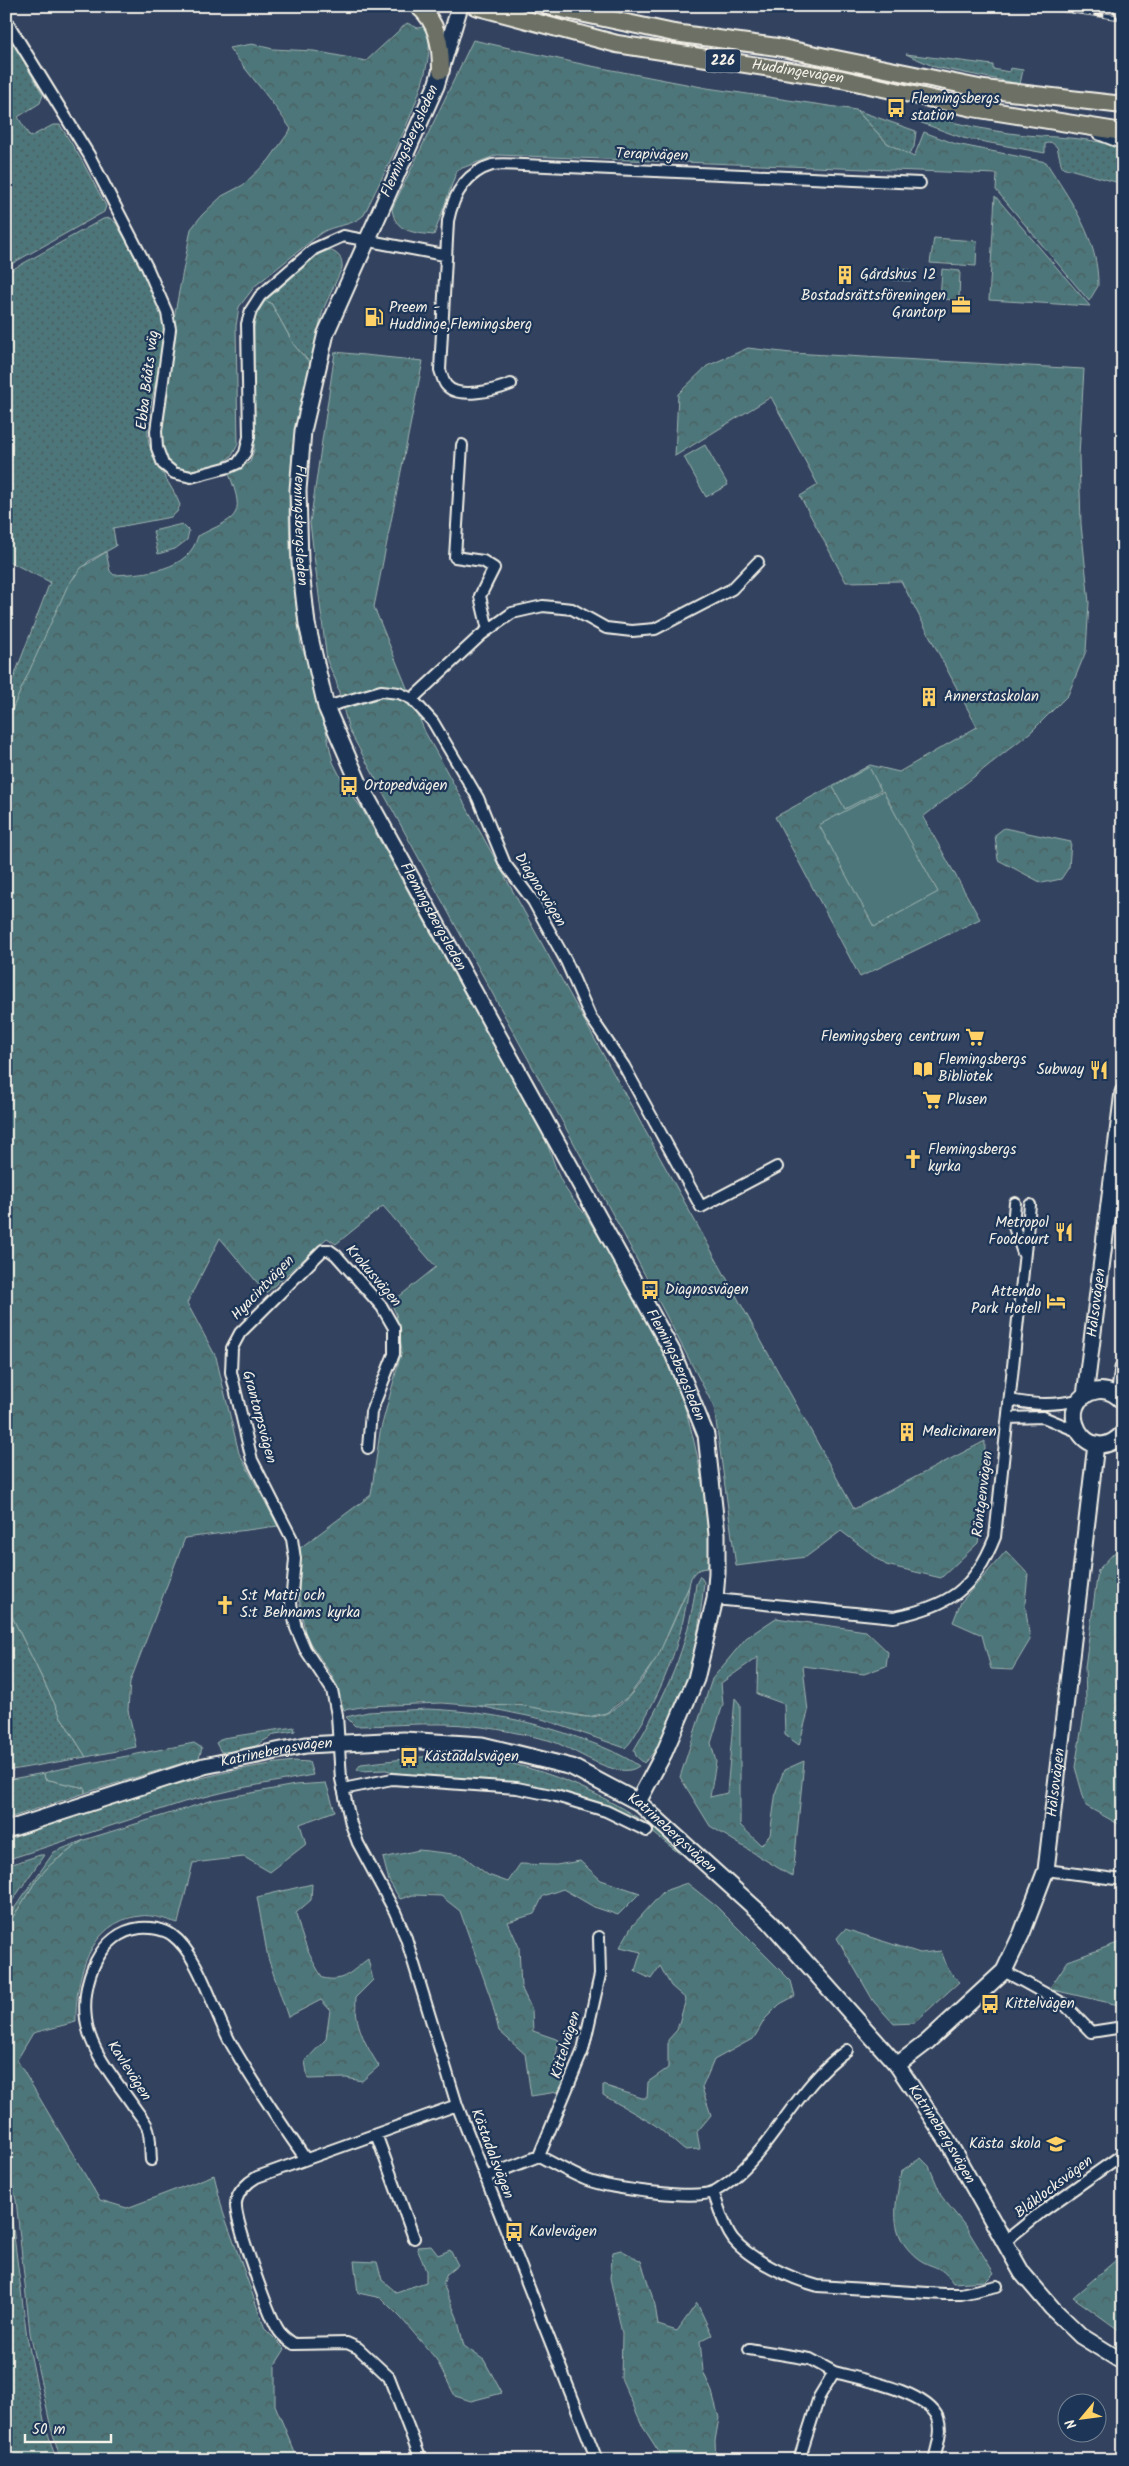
<svg xmlns="http://www.w3.org/2000/svg" width="1129" height="2466" font-family="Kalam,sans-serif">
  <style>
    .grass { fill: url(#grass-dots); stroke: #a0b4b1 }
    .forest { fill: url(#forest-crowns); stroke: #a0b4b1 }
    .pitch { fill: #4d767a; stroke: #a0b4b1 }
    .lines { fill: none; stroke-linecap: round; stroke-linejoin: round }
    .street-casing { stroke: #f4f1e8; stroke-width: 14 }
    .secondary-casing { stroke: #f4f1e8; stroke-width: 19 }
    .primary-casing { stroke: #f4f1e8; stroke-width: 20 }
    .street { stroke: #1d3557; stroke-width: 10 }
    .secondary { stroke: #1d3557; stroke-width: 15 }
    .primary { stroke: #6c7065; stroke-width: 16 }
    .rail-casing { stroke: #f4f1e8; stroke-width: 5.5 }
    .rail { stroke: #1d3557; stroke-width: 4; stroke-dasharray: 11; stroke-linecap: butt }
    .secondary-bridge-casing { stroke: #f4f1e8; stroke-width: 19; stroke-linecap: butt }
    .secondary-bridge { stroke: #1d3557; stroke-width: 15 }
    .labels { text-anchor: middle; dominant-baseline: central; stroke-width: 4.5; stroke-linejoin: round; paint-order: stroke }
    .shield { fill: #1d3557; stroke: #b4b9bc; stroke-width: 1 }
    .shield-label { font-size: 14px; font-weight: bold; fill: #f4f1e8 }
    .street-label { font-size: 15px; fill: #f4f1e8; stroke: #1d3557 }
    .poi-label { font-size: 15px; fill: #f4f1e8; stroke: #1d3557; text-anchor: start }
  </style>
  <defs>
    <pattern id="grass-dots" width="8" height="8" patternUnits="userSpaceOnUse" patternTransform="scale(1.25)"><rect width="8" height="8" fill="#4d767a"/><path d="M2 2h.1M6 6h.1" fill="none" stroke="#4b5d5d" stroke-width="1.8" stroke-linecap="round"/></pattern>
    <pattern id="forest-crowns" width="20" height="18" patternUnits="userSpaceOnUse" patternTransform="scale(1.25)"><rect width="20" height="18" fill="#4d767a"/><path d="M2 6a3 3 0 1 1 6 0M12 15a3 3 0 1 1 6 0" fill="none" stroke="#4b5d5d"/></pattern>
  </defs>
  <rect width="100%" height="100%" fill="#32425f"/>
  <filter id="ink" filterUnits="userSpaceOnUse"><feTurbulence type="fractalNoise" baseFrequency=".02" numOctaves="2"/><feDisplacementMap in="SourceGraphic" scale="10" xChannelSelector="R" yChannelSelector="G"/><feConvolveMatrix kernelMatrix="1 2 1 2 8 2 1 2 1" color-interpolation-filters="sRGB"/></filter>
  <g filter="url(#ink)">
    <path class="grass" d="M6 30 43 95 40 103 18 117 30 137 53 125H60L81 159 106 206 104 212 6 267Z
      M906 54 993 65V69L1009 72 1010 68 1023 70 1020 84 935 67Z
      M856 110 916 131 914 147 908 155 887 143Z
      M915 113C948 121 982 130 1017 134 1049 138 1093 136 1123 149V184L1062 167 1057 147 1051 142 1045 144V153L963 138 919 122Z
      M110 218 116 223C133 254 165 298 164 334 163 364 143 418 149 444 155 467 172 484 180 505L177 512 171 517 113 528 116 546 89 561 75 575 6 723V698L50 582 6 560V273L103 219Z
      M329 250C338 253 343 258 342 268L323 310 310 363 294 345 271 303 265 301 319 254Z
      M182 524 189 531 187 540 175 549 158 554 153 531Z
      M700 1576 704 1582C699 1636 685 1723 644 1763L636 1756 634 1750C666 1693 688 1650 696 1584Z
      M689 1586C683 1635 667 1680 642 1723 637 1731 632 1742 625 1748L542 1719 479 1706C501 1705 522 1704 544 1708 559 1710 575 1717 589 1717 639 1717 672 1624 689 1586Z
      M6 1604 61 1717 86 1757 6 1771Z
      M427 1709C482 1711 535 1721 587 1741 606 1748 623 1755 639 1766 618 1783 572 1746 548 1740 515 1732 481 1725 446 1724 416 1723 385 1726 355 1726L346 1717 368 1712Z
      M294 1727 295 1731 275 1734 254 1747 228 1752H221L216 1743 223 1738Z
      M447 1754C534 1759 617 1796 683 1851L680 1854 651 1831 506 1783 404 1775 386 1770 361 1771 357 1769 361 1764Z
      M294 1761 309 1762 313 1775 241 1788 184 1802 6 1860V1840C100 1808 195 1772 294 1761Z
      M44 1773 45 1779 85 1788V1793L6 1819V1780Z
      M84 1840 51 1864 38 1878 6 1928V1920L54 1852Z
      M40 1855H44L6 1910V1866Z
      M6 2174 27 2337 44 2420 56 2460H6Z"/>
    <path class="forest" d="M407 23 418 28 426 26C444 66 382 175 364 215 351 227 335 224 321 233L255 286 239 307 236 326 238 444 232 456 220 464 195 470H179L168 463 162 453V411L170 361 174 318 191 229 202 215 222 196 243 185 269 160 291 129C271 100 250 75 229 48L252 44 273 49 314 51 366 61Z
      M473 40 586 65 707 88 856 110 887 143 914 157 924 132 956 144 1046 162C1070 200 1099 239 1098 286L1089 301 996 190 997 174 497 155 457 170 434 235C414 233 395 232 392 209Z
      M995 196 1090 306 989 300Z
      M934 238 977 241 976 266 930 263Z
      M892 269 911 270V281L892 280Z
      M942 269 960 271 959 300 940 299Z
      M265 301 271 303 294 345 310 363 292 450 289 512 290 551 301 647 321 684 314 693 326 731 333 762 346 788 361 807 542 1133C549 1146 553 1161 558 1174 564 1189 575 1202 585 1214 611 1259 642 1304 664 1352 692 1413 709 1495 709 1562L707 1568C695 1569 691 1574 689 1586L658 1656 629 1696 606 1713 588 1717 519 1705 479 1706 442 1703 367 1706 344 1710 333 1677 310 1643 305 1632 299 1598 300 1548 371 1495 380 1432 402 1350 396 1314 391 1303 436 1267 383 1206 336 1244 327 1238 266 1293 220 1238 187 1303 216 1357 239 1453 278 1526 185 1538 130 1682 128 1710 136 1747 86 1757 61 1717 6 1604V723L67 587 81 568 106 552 110 571 114 575C145 573 188 572 198 536 235 517 247 519 229 474L250 462 254 450V328L256 316Z
      M748 348 791 353 1084 369 1079 456 1081 524 1089 603 1086 651 1068 695 1032 731 923 817 980 919 860 977 775 817 870 765 899 772 977 727 901 581 846 582 800 496 818 485 771 397 675 456 678 394 707 366Z
      M335 352 423 361 374 607 425 732 854 1509 985 1441 984 1504 978 1543 941 1578 886 1565 841 1531 806 1557 736 1566 714 1407 624 1235 349 730 336 681 327 661 310 523Z
      M1004 828 1071 842 1069 867 1061 879 1042 883 998 860 995 835Z
      M1123 1550V1825H1120L1086 1806 1075 1767 1086 1703 1085 1667 1098 1570 1116 1551Z
      M1006 1551 1028 1574 1025 1603 1030 1640 1012 1670 991 1669 982 1635 953 1622 961 1602Z
      M776 1618 866 1631 888 1652 886 1666 864 1674 803 1666 808 1712 799 1745 785 1735 784 1704 757 1694 758 1657 721 1683 723 1704 711 1743 716 1762 710 1797 727 1793 735 1698 740 1704V1825L761 1845 770 1835 776 1791 784 1770 804 1761 793 1877 710 1826 680 1777 712 1679 746 1638Z
      M194 1743 202 1748 199 1758 88 1792 85 1793V1788L45 1779 44 1773 55 1770Z
      M326 1783 335 1811 300 1824 306 1844 270 1872 244 1857 193 1863 178 1923C167 1920 152 1914 140 1916 89 1921 75 1979 76 2022L33 2033 17 2060 100 2200 127 2208 214 2175 223 2212 265 2329 285 2349 275 2365V2405L298 2460H61L51 2428 30 2333 16 2200 6 2157V1928L38 1878 51 1864 84 1840 213 1800 295 1785Z
      M419 1850 462 1855 488 1875 508 1882 520 1864 556 1865 580 1861 601 1880 640 1893 618 1915 594 1907 563 1889 543 1896 534 1914 508 1922 519 1947 521 1987 532 2010 533 2031 559 2040 553 2071 563 2080 557 2092 531 2096 525 2054 499 2031 491 1999 460 1911 441 1896 413 1895 400 1899 389 1881 383 1858Z
      M687 1883 717 1907 791 1981 795 1996 780 2004 765 2019 754 2038 714 2060 702 2088 711 2115 697 2132 700 2149 684 2150 655 2125 603 2095V2085L642 2098H647L648 2082 668 2068V2040L677 2030 686 1999 671 1986 660 1966 651 1979 635 1971 641 1952 620 1947 632 1926 664 1891Z
      M312 1884 311 1900 296 1913C301 1937 309 1957 323 1978 344 1983 351 1971 368 1959L373 1980 356 1997C354 2024 365 2044 379 2066L362 2081 346 2078 308 2079 305 2061 326 2039 330 2010 321 2000 288 2017 268 1958 257 1897Z
      M845 1929 920 1953 941 1951 948 1969 959 1982 914 2023 894 2024 874 2002 837 1938Z
      M1123 1941V2006L1049 1989 1068 1961Z
      M921 2158 929 2166 942 2197 966 2227 994 2273 986 2281 953 2283C939 2262 932 2270 916 2257 887 2233 896 2204 901 2171Z
      M431 2246 438 2255 450 2250 458 2265 447 2274 443 2284 457 2317 464 2346 484 2360 502 2393 471 2401 455 2396 436 2359 401 2318 381 2298 358 2293 354 2261 377 2262 382 2280 396 2292 426 2282V2271L417 2247Z
      M621 2250 641 2261 655 2305 658 2325 677 2331 697 2303 712 2335 700 2341 703 2371 712 2392 719 2418 715 2441 716 2460H664L643 2427 621 2378 622 2333 610 2278 613 2252Z
      M1123 2254V2333L1073 2297Z"/>
    <path class="pitch" d="M705 445 728 485 706 497 684 457Z
      M869 767 881 790 845 809 833 787Z
      M883 791 938 892 874 927 819 825Z"/>
    <g class="lines">
      <g class="street-casing">
        <path id="street" d="M6 20 89 155 147 267 167 313 170 329 156 431 157 448 163 464 174 473 191 477 229 467 238 463 245 453 249 437 247 324 251 310 260 296 314 249 343 236 444 255
          M511 384C496 390 458 400 446 385 443 381 442 375 440 370L448 221C453 196 465 173 492 165 502 163 514 165 524 165L920 183
          M462 445 455 557 483 561 494 568 480 596 488 630
          M412 699 481 635 512 613 543 606 572 609 606 628 632 631 655 629 732 589 758 562
          M326 707 381 691 399 693 412 699 433 722 478 798 505 864 533 901 566 961 590 1016 624 1066 701 1207 777 1167
          M1015 1203 1013 1224 1023 1253
          M1010 1400C1035 1405 1056 1406 1081 1399
          M1008 1418 1043 1417 1077 1431
          M368 1448 371 1412 394 1354V1328L382 1307 336 1255 329 1250H323L240 1333 232 1348 231 1372 252 1460 292 1539 295 1559 291 1604 296 1628 305 1649 332 1690 337 1715 341 1779 351 1824 358 1843 395 1912 406 1938 457 2105 597 2460
          M715 1599 894 1617C949 1606 974 1590 995 1537L1030 1205
          M343 1789 392 1779 517 1788 556 1796 606 1811 647 1831
          M1046 1870 1123 1880
          M1004 1971 1064 2004 1091 2032 1123 2027
          M376 2134 414 2238
          M539 2156 583 2050 600 1975 599 1937
          M151 2160C150 2150 151 2135 147 2126 144 2120 138 2113 134 2107 116 2080 90 2052 86 2019 81 1982 99 1933 140 1928 150 1927 164 1929 172 1935 200 1955 215 2017 233 2047 255 2085 280 2122 305 2158
          M485 2177 539 2156C555 2164 571 2174 587 2180 609 2188 696 2201 715 2191 733 2181 750 2163 763 2147 789 2114 812 2075 847 2050
          M713 2192C719 2207 723 2226 733 2239 750 2260 792 2279 818 2286L944 2294H961L997 2286
          M1003 2243 1040 2213 1123 2154
          M749 2349 810 2359 834 2372
          M421 2460 389 2377 358 2348 347 2343 294 2344C288 2340 283 2337 279 2331 269 2316 234 2219 236 2203 237 2192 248 2182 257 2177L457 2105
          M799 2460 819 2397 834 2372C860 2379 927 2391 938 2418 943 2431 937 2447 934 2460"/>
      </g>
      <g class="secondary-casing">
        <g id="secondary">
          <path id="s1" d="M460 6 436 86 326 333 303 431 298 490 300 562 307 624 326 707 359 783 672 1351 706 1435 717 1534V1573L715 1599 696 1679 664 1753 638 1802"/>
          <path d="M1100 132 1123 141"/>
          <path id="s2" d="M1085 1396 1123 1092"/>
          <path d="M1119 1398 1123 1368"/>
          <path d="M1123 1402C1116 1394 1107 1389 1096 1391 1050 1400 1086 1473 1123 1433"/>
          <path id="s3" d="M6 1830 204 1766 306 1745 404 1740 482 1745 572 1767 638 1802 769 1921 897 2065 947 2140 1022 2273 1052 2308 1081 2336 1123 2362"/>
          <path id="s4" d="M897 2065 927 2042 1004 1971 1022 1933 1046 1870 1096 1444"/>
        </g>
      </g>
      <g class="primary-casing">
        <g id="primary">
          <path d="M418 6C438 22 441 46 441 70"/>
          <path id="s5" d="M475 6 617 44 842 79 973 108 1123 132"/>
          <path d="M548 6 674 33 777 47 984 89 1123 105"/>
        </g>
      </g>
      <use href="#street" class="street"/>
      <use href="#secondary" class="secondary"/>
      <use href="#primary" class="primary"/>
      <g class="rail-casing">
        <path id="rail" d="M1039 6 1123 18
          M1100 6 1123 9"/>
      </g>
      <use href="#rail" class="rail"/>
      <g class="secondary-bridge-casing">
        <path id="secondary-bridge" d="M1121 6 1123 11"/>
      </g>
      <use href="#secondary-bridge" class="secondary-bridge"/>
    </g>
  </g>
  <defs>
    <g id="bus-bare" transform="scale(1.5)"><path d="M-5-6H5V4H4V6H2V4H-2V6H-4V4H-5ZM-3.5-4V0h7V-4ZM-3.5 1.2v1.5H-2V1.2ZM2 1.2v1.5H3.5V1.2Z" fill="#ffd166" stroke="#1d3557" stroke-width="2.5" paint-order="stroke"/></g>
    <g id="building-bare" transform="scale(1.5)"><path d="M-4-6H4V6H1V3H-1V6H-4ZM-2.5-4.3h1.7v1.8h-1.7ZM.8-4.3h1.7v1.8H.8ZM-2.5-1h1.7V.8h-1.7ZM.8-1h1.7V.8H.8Z" fill="#ffd166" stroke="#1d3557" stroke-width="2.5" paint-order="stroke"/></g>
    <g id="office-bare" transform="scale(1.5)"><path d="M-6-3h4V-5.5h4V-3h4V5H-6ZM-1-4.5V-3h2v-1.5ZM-6 0V1H6V0Z" fill="#ffd166" stroke="#1d3557" stroke-width="2.5" paint-order="stroke"/></g>
    <g id="fuel-bare" transform="scale(1.5)"><path d="M-5.5-6h7V0h2V4h1.3V-2.5L3-4.5l.8-.8L6-3V5H2.5V1h-1V6h-7ZM-4.2-4.7v3.2H.2V-4.7Z" fill="#ffd166" stroke="#1d3557" stroke-width="2.5" paint-order="stroke"/></g>
    <g id="supermarket-bare" transform="scale(1.5)"><path d="M-6-5.5h2.5l.6 2H6L4.5 2H-2.5L-4.4-4H-6ZM-1.5 3.2a1.3 1.3 0 1 0 .1 0ZM3 3.2a1.3 1.3 0 1 0 .1 0Z" fill="#ffd166" stroke="#1d3557" stroke-width="2.5" paint-order="stroke"/></g>
    <g id="library-bare" transform="scale(1.5)"><path d="M-6-4Q-3-5.5-.7-3.5V5Q-3 3-6 4ZM6-4Q3-5.5 .7-3.5V5Q3 3 6 4Z" fill="#ffd166" stroke="#1d3557" stroke-width="2.5" paint-order="stroke"/></g>
    <g id="restaurant-bare" transform="scale(1.5)"><path d="M-5-6h1v4h1v-4h1v4h1v-4h1v5L-1.5 .5V6h-2V.5L-5-1ZM5-6V6H3V1.5H1.5Q1.5-4 5-6Z" fill="#ffd166" stroke="#1d3557" stroke-width="2.5" paint-order="stroke"/></g>
    <g id="church-bare" transform="scale(1.5)"><path d="M-1.2-6h2.4v3.5h3.3v2.4h-3.3V6h-2.4V-.1h-3.3v-2.4h3.3Z" fill="#ffd166" stroke="#1d3557" stroke-width="2.5" paint-order="stroke"/></g>
    <g id="hotel-bare" transform="scale(1.5)"><path d="M-6-4.5h1.5V1H6V5H4.5V3h-9V5H-6ZM-4 0a1.8 1.8 0 1 1 3.6 0ZM.5 0V-2.5h3Q6-2.5 6 0Z" fill="#ffd166" stroke="#1d3557" stroke-width="2.5" paint-order="stroke"/></g>
    <g id="school-bare" transform="scale(1.5)"><path d="M0-5L7-2L0 1L-7-2ZM-4 1L0 2.5L4 1V4Q0 6-4 4Z" fill="#ffd166" stroke="#1d3557" stroke-width="2.5" paint-order="stroke"/></g>
  </defs>
  <g fill-rule="evenodd">
    <use href="#bus-bare" x="896" y="108"/>
    <use href="#building-bare" x="845" y="275"/>
    <use href="#office-bare" x="961" y="305"/>
    <use href="#fuel-bare" x="374" y="317"/>
    <use href="#building-bare" x="929" y="697"/>
    <use href="#bus-bare" x="349" y="786"/>
    <use href="#supermarket-bare" x="975" y="1037"/>
    <use href="#library-bare" x="923" y="1069"/>
    <use href="#restaurant-bare" x="1099" y="1070"/>
    <use href="#supermarket-bare" x="932" y="1100"/>
    <use href="#church-bare" x="913" y="1159"/>
    <use href="#restaurant-bare" x="1064" y="1232"/>
    <use href="#bus-bare" x="650" y="1290"/>
    <use href="#hotel-bare" x="1056" y="1301"/>
    <use href="#building-bare" x="907" y="1432"/>
    <use href="#church-bare" x="225" y="1605"/>
    <use href="#bus-bare" x="409" y="1757"/>
    <use href="#bus-bare" x="990" y="2004"/>
    <use href="#school-bare" x="1056" y="2144"/>
    <use href="#bus-bare" x="514" y="2232"/>
  </g>
  <g class="labels">
    <rect class="shield" x="705.5" y="49.5" width="35" height="23" rx="4"/>
    <g class="shield-label">
      <text x="723" y="61">226</text>
    </g>
    <g class="street-label">
      <text stroke="none"><textPath href="#s5" startOffset="330">Huddingevägen</textPath></text>
      <text transform="translate(410 141) rotate(-66)">Flemingsbergsleden</text>
      <text transform="translate(652 155) rotate(2)">Terapivägen</text>
      <text transform="translate(148 380) rotate(-83)">Ebba Bååts väg</text>
      <text stroke="none"><textPath href="#s1" startOffset="549">Flemingsbergsleden</textPath></text>
      <text transform="translate(540 890) rotate(58)">Diagnosvägen</text>
      <text stroke="none"><textPath href="#s1" startOffset="969">Flemingsbergsleden</textPath></text>
      <text transform="translate(373 1276) rotate(49)">Krokusvägen</text>
      <text transform="translate(263 1288) rotate(-46)">Hyacintvägen</text>
      <text stroke="none"><textPath href="#s2" startOffset="94">Hälsovägen</textPath></text>
      <text stroke="none"><textPath href="#s1" startOffset="1479">Flemingsbergsleden</textPath></text>
      <text transform="translate(259 1417) rotate(75)">Grantorpsvägen</text>
      <text transform="translate(983 1494) rotate(-83)">Röntgenvägen</text>
      <text stroke="none"><textPath href="#s3" startOffset="282">Katrinebergsvägen</textPath></text>
      <text stroke="none"><textPath href="#s4" startOffset="340">Hälsovägen</textPath></text>
      <text stroke="none"><textPath href="#s3" startOffset="702">Katrinebergsvägen</textPath></text>
      <text transform="translate(566 2045) rotate(-73)">Kittelvägen</text>
      <text transform="translate(129 2071) rotate(57)">Kavlevägen</text>
      <text stroke="none"><textPath href="#s3" startOffset="1108">Katrinebergsvägen</textPath></text>
      <text transform="translate(492 2154) rotate(69)">Kästadalsvägen</text>
      <text transform="translate(1054 2187) rotate(-37)">Blåklocksvägen</text>
    </g>
    <g class="poi-label">
      <text x="911" y="99">Flemingsbergs<tspan x="911" dy="17">station</tspan></text>
      <text x="860" y="275">Gårdshus 12</text>
      <text x="946" y="296" text-anchor="end">Bostadsrättsföreningen<tspan x="946" dy="17">Grantorp</tspan></text>
      <text x="389" y="308">Preem -<tspan x="389" dy="17">Huddinge,Flemingsberg</tspan></text>
      <text x="944" y="697">Annerstaskolan</text>
      <text x="364" y="786">Ortopedvägen</text>
      <text x="960" y="1037" text-anchor="end">Flemingsberg centrum</text>
      <text x="938" y="1060">Flemingsbergs<tspan x="938" dy="17">Bibliotek</tspan></text>
      <text x="1084" y="1070" text-anchor="end">Subway</text>
      <text x="947" y="1100">Plusen</text>
      <text x="928" y="1150">Flemingsbergs<tspan x="928" dy="17">kyrka</tspan></text>
      <text x="1049" y="1223" text-anchor="end">Metropol<tspan x="1049" dy="17">Foodcourt</tspan></text>
      <text x="665" y="1290">Diagnosvägen</text>
      <text x="1041" y="1292" text-anchor="end">Attendo<tspan x="1041" dy="17">Park Hotell</tspan></text>
      <text x="922" y="1432">Medicinaren</text>
      <text x="240" y="1596">S:t Matti och<tspan x="240" dy="17">S:t Behnams kyrka</tspan></text>
      <text x="424" y="1757">Kästadalsvägen</text>
      <text x="1005" y="2004">Kittelvägen</text>
      <text x="1041" y="2144" text-anchor="end">Kästa skola</text>
      <text x="529" y="2232">Kavlevägen</text>
    </g>
  </g>
  <rect width="1129" height="2466" fill="none" stroke="#1d3557" stroke-width="25"/>
  <rect x="12" y="12" width="1104" height="2441" fill="none" stroke="#f4f1e8" stroke-width="2" filter="url(#ink)"/>
  <g transform="translate(1082 2418) rotate(241)"><circle r="24" fill="#1d3557" stroke="#738091"/>
  <path d="M0-4L9 19L0 12L-9 19Z" fill="#ffd166"/>
  <text y="-8" font-size="14" font-weight="bold" text-anchor="middle" fill="#f4f1e8">N</text>
  </g>
  <path d="M25 2434v8h86v-8" fill="none" stroke="#f4f1e8" stroke-width="2.5"/>
  <text x="32" y="2434" font-size="15" fill="#f4f1e8" stroke="#1d3557" stroke-width="4" paint-order="stroke">50 m</text>
</svg>
